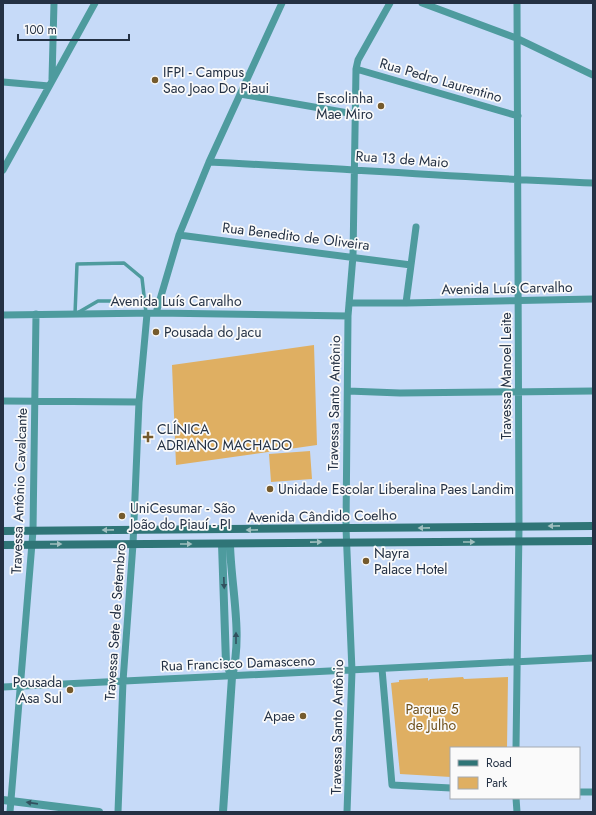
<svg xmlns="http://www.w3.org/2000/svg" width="596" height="815" font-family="Jost,sans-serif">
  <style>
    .green { fill: #dfaf62 }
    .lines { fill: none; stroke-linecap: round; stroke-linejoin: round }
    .service { stroke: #4e9b9e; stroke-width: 3.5 }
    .minor { stroke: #4e9b9e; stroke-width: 7 }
    .tertiary { stroke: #4e9b9e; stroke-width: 8 }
    .secondary { stroke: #2f7577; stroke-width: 8 }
    .oneway { fill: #9fbebf }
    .oneway2 { fill: #31515f }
    .poi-dot { fill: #755a2c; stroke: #fafafa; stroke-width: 1.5 }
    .labels { text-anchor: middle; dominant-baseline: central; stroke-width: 3.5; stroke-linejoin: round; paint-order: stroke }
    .poi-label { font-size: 14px; fill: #243144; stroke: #fafafa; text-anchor: start }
    .street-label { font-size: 14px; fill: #243144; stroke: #fafafa }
    .park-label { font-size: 14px; fill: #6e4f1a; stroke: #fafafa }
  </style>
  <rect width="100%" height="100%" fill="#c6daf8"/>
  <path class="green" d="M314 345 317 445 176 465 172 365Z
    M310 451 312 479 271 482 269 454Z
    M463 677 464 679 508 677 507 748H451V777L400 774 391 683 399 682V680L428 678V681L430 679Z"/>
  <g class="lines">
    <path class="service" d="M79 312 98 301H145
      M75 314 77 264 124 263 142 278 146 313"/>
    <path class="minor" d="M422 3 516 38 593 75
      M356 69 518 116
      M52 79 54 3
      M3 82 49 86
      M240 94 354 114
      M209 162C337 168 465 178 593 183
      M3 170 95 3
      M179 235 411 265
      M349 303H406L593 299
      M406 303 416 227
      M156 313 179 235 209 162 282 3
      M3 315 156 313 348 316
      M348 391 400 393 593 391
      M3 401 139 402
      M382 669 392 785 451 788
      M3 687 593 658
      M516 748 519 527 517 3
      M579 792H593
      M516 798 517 812
      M10 812 33 531 36 314
      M118 812 123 681 133 544 139 402 147 314
      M347 812 352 671 346 528 348 316 353 256 356 69 358 60 390 3"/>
    <path class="tertiary" d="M222 544 226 663 232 677
      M3 800 99 812
      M223 812 232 677C243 634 231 587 230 544"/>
    <path class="secondary" d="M3 531 593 526
      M3 545 593 541"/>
  </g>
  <defs><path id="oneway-solid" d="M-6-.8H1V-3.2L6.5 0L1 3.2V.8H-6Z"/></defs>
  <g class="oneway">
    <use href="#oneway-solid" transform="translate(554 526) rotate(179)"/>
    <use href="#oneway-solid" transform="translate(424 528) rotate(179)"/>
    <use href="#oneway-solid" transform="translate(108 530) rotate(179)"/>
    <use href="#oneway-solid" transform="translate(252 530) rotate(179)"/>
    <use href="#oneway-solid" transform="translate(316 542) rotate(-1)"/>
    <use href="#oneway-solid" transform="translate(469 542)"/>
    <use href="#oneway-solid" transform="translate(56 544)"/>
    <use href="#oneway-solid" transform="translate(186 544)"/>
  </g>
  <g class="oneway2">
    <use href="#oneway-solid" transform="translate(224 583) rotate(88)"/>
    <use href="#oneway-solid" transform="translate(236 638) rotate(-90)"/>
    <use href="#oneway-solid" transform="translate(32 803) rotate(-172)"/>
  </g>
  <g class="poi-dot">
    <circle cx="155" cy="80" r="4"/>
    <circle cx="381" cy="106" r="4"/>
    <circle cx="156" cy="332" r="4"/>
    <path d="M146 431h4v4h4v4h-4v4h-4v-4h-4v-4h4z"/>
    <circle cx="270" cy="489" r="4"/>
    <circle cx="122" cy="516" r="4"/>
    <circle cx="366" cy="561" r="4"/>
    <circle cx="70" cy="690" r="4"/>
    <circle cx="303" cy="716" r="4"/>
  </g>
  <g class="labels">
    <g class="poi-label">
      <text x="163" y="72">IFPI - Campus<tspan x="163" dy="16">Sao Joao Do Piaui</tspan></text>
      <text x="373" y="98" text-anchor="end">Escolinha<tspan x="373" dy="16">Mae Miro</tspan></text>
      <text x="164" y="332">Pousada do Jacu</text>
      <text x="157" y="429">CLÍNICA<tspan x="157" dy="16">ADRIANO MACHADO</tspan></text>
      <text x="278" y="489">Unidade Escolar Liberalina Paes Landim</text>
      <text x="130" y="508">UniCesumar - São<tspan x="130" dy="16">João do Piauí - PI</tspan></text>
      <text x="374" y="553">Nayra<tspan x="374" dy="16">Palace Hotel</tspan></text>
      <text x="62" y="682" text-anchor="end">Pousada<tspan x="62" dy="16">Asa Sul</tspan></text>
      <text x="295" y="716" text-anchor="end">Apae</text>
    </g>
    <g class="street-label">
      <text transform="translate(441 80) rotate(16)">Rua Pedro Laurentino</text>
      <text transform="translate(402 159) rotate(4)">Rua 13 de Maio</text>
      <text transform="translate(296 236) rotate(7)">Rua Benedito de Oliveira</text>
      <text transform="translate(507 288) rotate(-1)">Avenida Luís Carvalho</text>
      <text x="176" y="301">Avenida Luís Carvalho</text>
      <text transform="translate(506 376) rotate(-90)">Travessa Manoel Leite</text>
      <text transform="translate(334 403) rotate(-89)">Travessa Santo Antônio</text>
      <text transform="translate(19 491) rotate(-88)">Travessa Antônio Cavalcante</text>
      <text transform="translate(322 516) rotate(-1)">Avenida Cândido Coelho</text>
      <text transform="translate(115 622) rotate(-86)">Travessa Sete de Setembro</text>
      <text transform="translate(238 663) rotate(-2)">Rua Francisco Damasceno</text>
      <text transform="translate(337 727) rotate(-89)">Travessa Santo Antônio</text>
    </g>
    <g class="park-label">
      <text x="432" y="709">Parque 5<tspan x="432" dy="16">de Julho</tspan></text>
    </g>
  </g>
  <rect width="596" height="815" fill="none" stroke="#243144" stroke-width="8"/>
  <rect x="450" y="747" width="130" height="52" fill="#fafafa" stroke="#a4aab1"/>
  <rect x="458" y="760" width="20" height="6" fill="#2f7577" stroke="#a4aab1"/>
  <text x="486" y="767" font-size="12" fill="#243144">Road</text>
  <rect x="458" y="777" width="20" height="12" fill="#dfaf62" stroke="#a4aab1"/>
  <text x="486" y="787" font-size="12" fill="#243144">Park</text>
  <path d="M18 34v6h111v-6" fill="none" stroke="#243144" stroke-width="2"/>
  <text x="24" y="34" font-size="12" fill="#243144" stroke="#fafafa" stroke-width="3" paint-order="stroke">100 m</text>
</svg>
